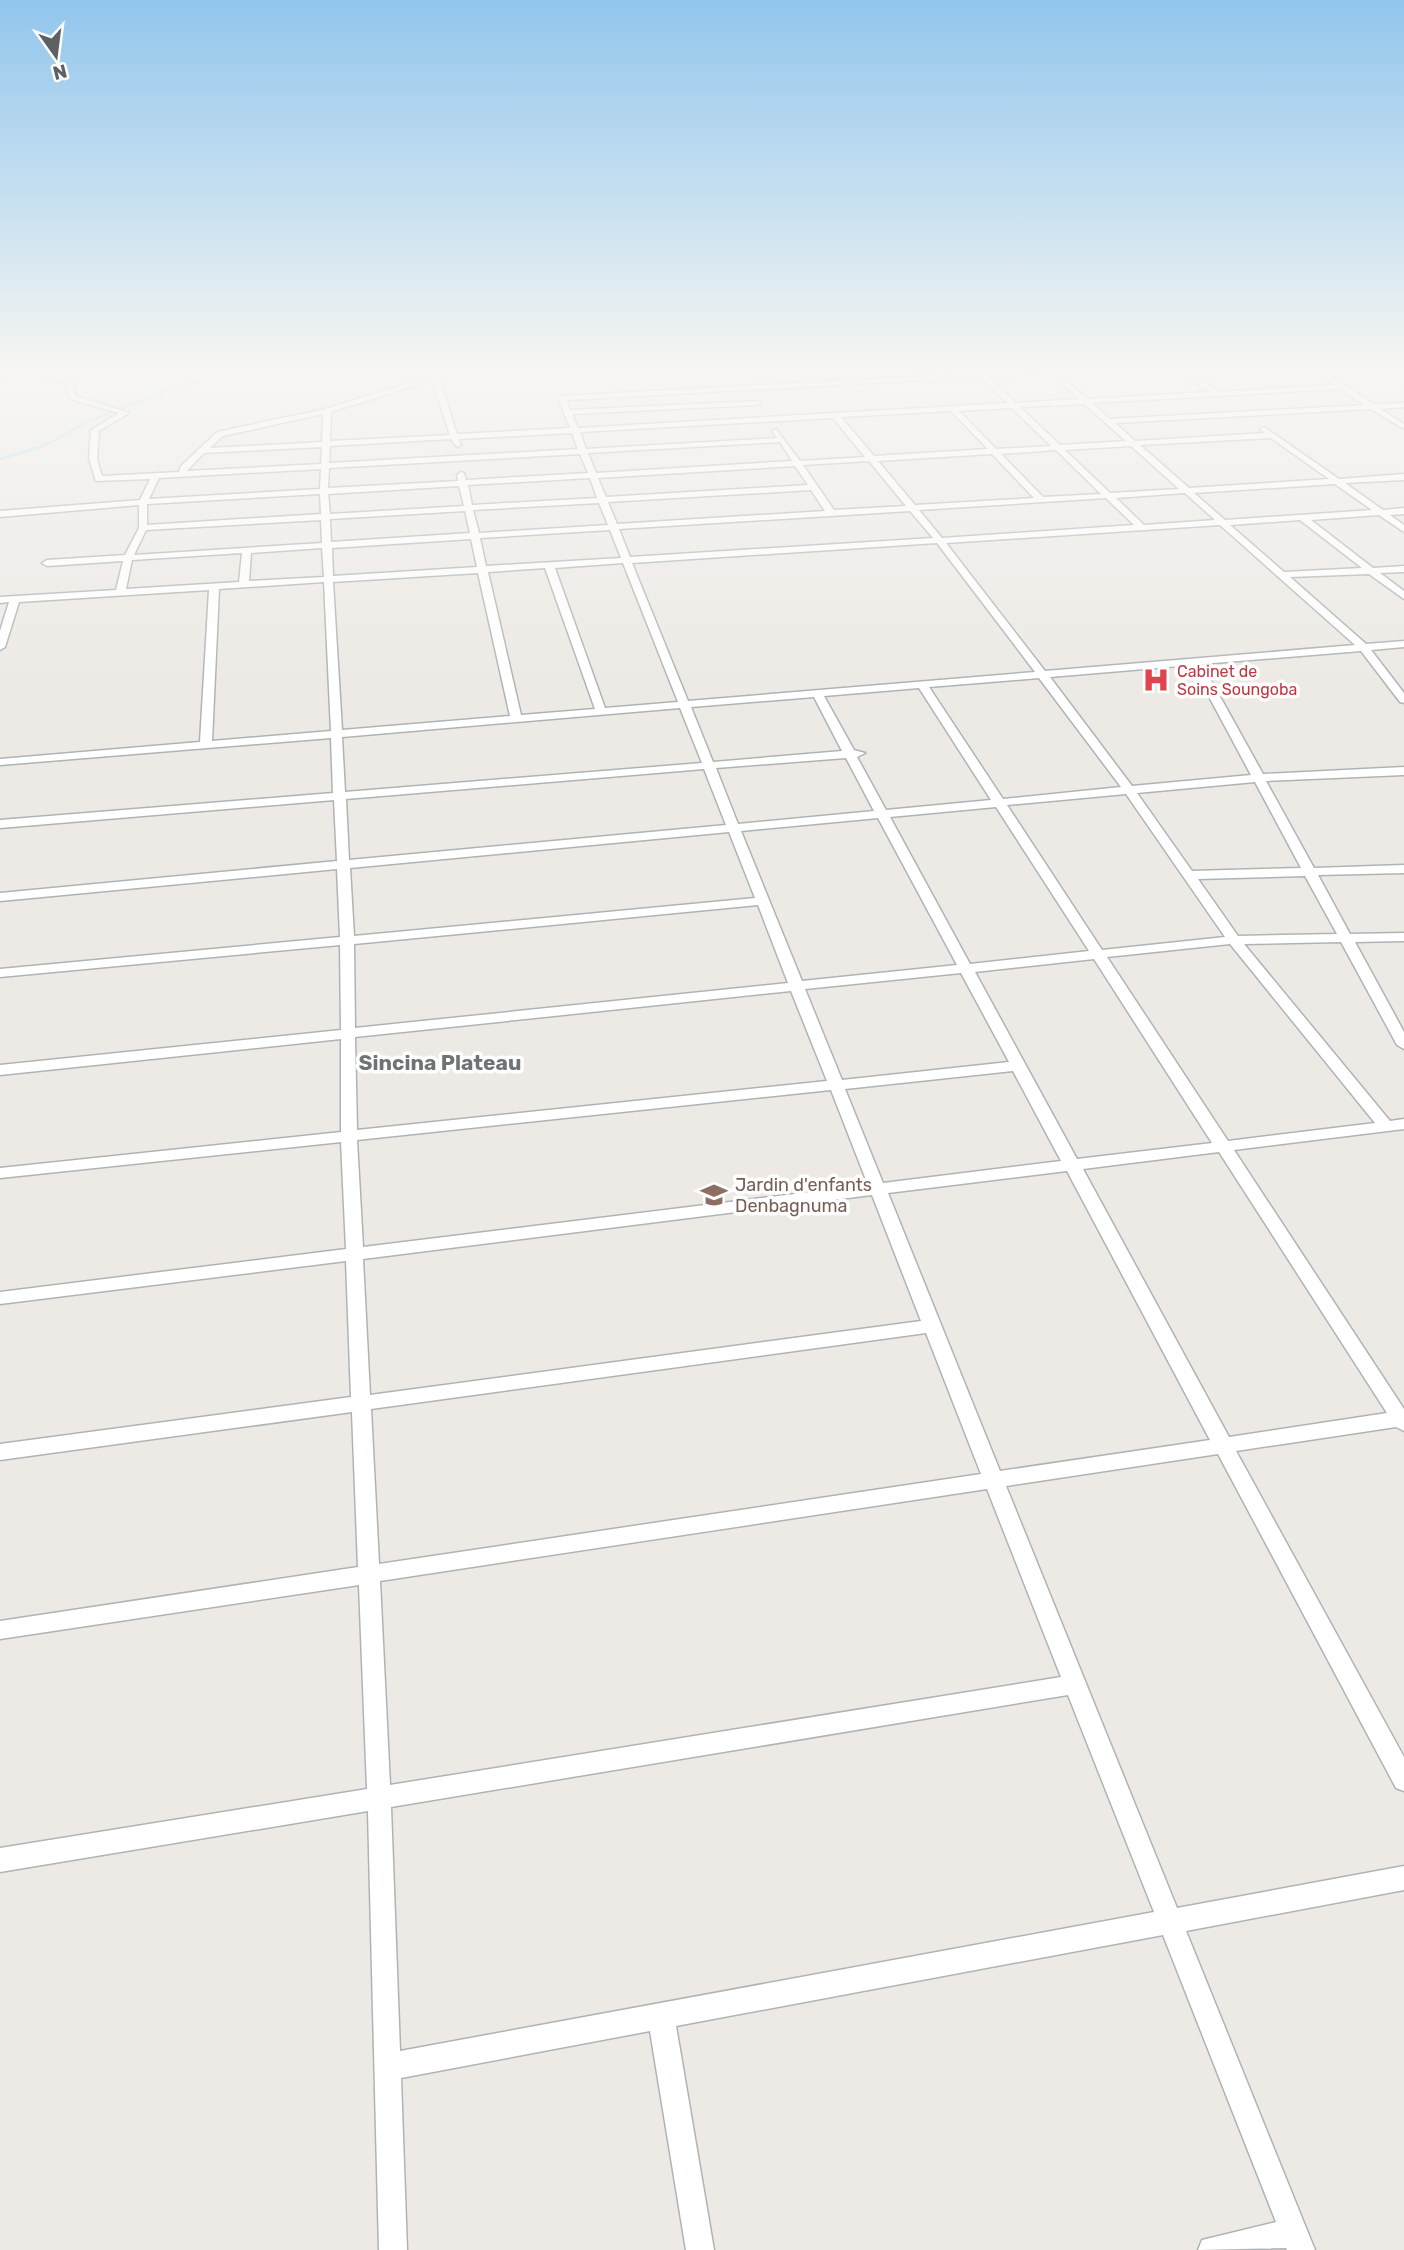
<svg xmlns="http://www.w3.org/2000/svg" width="1404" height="2250" font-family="Rubik,sans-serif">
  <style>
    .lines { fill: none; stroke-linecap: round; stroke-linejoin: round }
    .stream { stroke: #aee2f4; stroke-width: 2.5 }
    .minor-casing { stroke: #b0b3b6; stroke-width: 3 }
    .minor { fill: #fff; fill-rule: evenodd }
    .labels { text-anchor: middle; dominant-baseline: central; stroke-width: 7; stroke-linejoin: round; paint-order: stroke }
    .far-health-label { font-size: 16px; fill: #be3a42; stroke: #fff; text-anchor: start }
    .education-label { font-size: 18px; fill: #785e54; stroke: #fff; text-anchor: start }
    .quarter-label { font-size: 21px; font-weight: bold; fill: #6e7376; stroke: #fff }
  </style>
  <rect width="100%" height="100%" fill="#edeae5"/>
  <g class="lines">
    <path class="stream" d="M0 459 43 446 88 422 178 386 237 369"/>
    <g class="minor-casing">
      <path id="minor" d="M13 369H23L0 380V375Z
        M36 369H44L49 373 71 380 76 396 129 413 99 431 97 459 102 476 179 472 181 466 217 432 325 409 454 369H465L439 378 457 434 570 428 558 398 562 396 976 373 974 369H980L984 373 1094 369 1058 373 1087 399 1209 392 1179 369H1188L1218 392 1334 385 1310 369H1319L1374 404 1404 403V407L1381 409 1404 424V429L1371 409 1115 423 1135 441 1265 433 1260 429 1264 427 1339 479 1404 474V480L1345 483 1383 510 1404 508V514L1390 515 1404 525V532L1379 515 1311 520 1373 568 1404 566V572L1380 573 1404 591V599L1369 574 1290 577 1366 644 1404 641V647L1371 650 1404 693V703L1400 702 1361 651 1202 664 1263 774 1404 767V775L1266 781 1314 868 1404 865V873L1318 875 1350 934 1404 933V941L1355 942 1404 1032V1049L1397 1045 1341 942 1244 944 1390 1121 1404 1119V1129L1234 1150 1404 1409V1431L1396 1427 1236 1451 1404 1757V1791L1396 1788 1218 1454 1006 1486 1177 1908 1404 1866V1890L1186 1931 1315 2250H1287L1286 2248 1198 2250 1202 2240 1276 2222 1163 1935 676 2026 714 2250H686L650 2031 401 2078 407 2250H379L368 1811 0 1872V1848L367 1789 359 1585 0 1639V1621L358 1567 352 1412 0 1460V1444L351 1397 346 1261 0 1304V1292L346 1249 341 1142 0 1178V1168L341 1132V1039L0 1075V1065L341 1030 340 945 0 977V969L340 937 337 869 0 901V893L337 861 334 800 0 828V820L333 793 331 738 0 765V759L200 742 209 590 19 602 5 647 0 650V631L9 602 0 603V597L116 590 123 561 47 566 42 563 47 560 125 555 139 528V505L0 517V511L140 500 150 479 96 481 89 459 91 430 119 413 70 399 65 383 43 377ZM1050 373 1079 399 1016 403 988 377ZM980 377 1008 403 578 428 572 414 757 405 761 403 757 401 570 410 567 400ZM432 380 450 435 330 441 331 412ZM1340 389 1364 405 1110 419 1092 403ZM1084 404 1126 441 1060 445 1020 407ZM1012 408 1051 446 996 449 959 411ZM951 411 988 449 874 456 841 417ZM323 414 322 442 210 448 223 436ZM833 418 865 457 800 461 776 429 772 431 777 438 586 449 580 432ZM572 433 578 449 329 463 330 446 451 439 457 447 461 445 459 439ZM1271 438 1329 479 1189 488 1140 445ZM780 442 792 461 596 473 588 453ZM1131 446 1179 489 1110 493 1065 450ZM322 447 321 464 187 471 204 453ZM1056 450 1101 494 1043 497 1001 454ZM580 454 588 473 466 480 464 473 461 472 457 475 458 481 328 488 329 468ZM992 454 1034 498 915 505 878 461ZM869 461 906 506 834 510 803 465ZM795 466 808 485 606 497 598 478ZM321 469 320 489 149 499 159 478ZM590 478 597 498 472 505 468 485ZM1335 484 1372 510 1225 520 1194 493ZM459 486 464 506 330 514 328 494ZM811 490 825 511 617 524 608 502ZM1185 493 1215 520 1144 525 1116 498ZM320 494 321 514 147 525V504ZM1106 498 1134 525 942 538 919 510ZM599 503 608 525 479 533 473 510ZM465 511 470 533 331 542 330 519ZM910 511 933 538 630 557 619 529ZM321 520 322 543 134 555 146 530ZM1300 520 1362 568 1284 572 1230 525ZM1220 525 1355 645 1045 671 946 543ZM610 530 621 558 486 566 480 538ZM471 539 477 567 333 576 332 548ZM937 543 1035 672 688 701 632 563ZM322 548 324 577 249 581 251 553ZM242 553 239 582 126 589 132 560ZM623 563 678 702 605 708 555 568ZM545 568 595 709 521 715 488 572ZM478 573 510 716 342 730 333 582ZM324 582 331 731 212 741 219 589ZM1192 665 1251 775 1132 786 1050 677ZM1039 678 1121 787 1003 799 929 687ZM919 688 991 800 886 810 857 757 865 753 854 750 824 696ZM814 697 842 751 713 762 691 707ZM680 708 702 763 345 792 342 737ZM846 758 874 811 738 824 716 768ZM704 769 726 825 349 860 346 799ZM1255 782 1301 868 1192 871 1137 793ZM1126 794 1225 937 1102 950 1007 805ZM996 807 1089 951 970 964 890 817ZM878 818 957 965 802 981 741 831ZM729 832 755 898 354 936 350 868ZM1305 876 1337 934 1238 936 1198 879ZM758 905 788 983 355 1028 354 944ZM1230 944 1375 1123 1228 1141 1107 957ZM1094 959 1212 1143 1077 1159 975 972ZM961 973 1009 1062 842 1080 805 989ZM791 991 827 1081 357 1130 355 1037ZM1013 1071 1061 1161 883 1183 845 1089ZM831 1090 868 1185 363 1247 357 1140ZM1219 1152 1387 1413 1229 1437 1083 1169ZM1067 1171 1210 1440 1000 1471 888 1193ZM872 1195 921 1321 370 1395 363 1259ZM926 1333 981 1474 379 1564 371 1409ZM987 1489 1061 1677 390 1785 380 1581ZM1068 1695 1154 1912 400 2051 391 1807Z"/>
    </g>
    <use href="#minor" class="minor"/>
  </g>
  <linearGradient id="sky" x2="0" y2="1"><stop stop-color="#91c6ed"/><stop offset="0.54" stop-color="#f7f6f3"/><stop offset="1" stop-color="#f7f6f3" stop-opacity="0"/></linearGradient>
  <rect width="1404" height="684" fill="url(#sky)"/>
  <defs>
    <g id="hospital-bare" transform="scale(2.1)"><path d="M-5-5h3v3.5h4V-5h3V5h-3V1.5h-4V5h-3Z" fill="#e0444e" stroke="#fff" stroke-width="2.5" paint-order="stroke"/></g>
    <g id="school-bare" transform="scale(2.1)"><path d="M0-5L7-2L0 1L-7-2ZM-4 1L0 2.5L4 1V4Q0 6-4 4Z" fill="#8d6e63" stroke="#fff" stroke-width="2.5" paint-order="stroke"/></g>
  </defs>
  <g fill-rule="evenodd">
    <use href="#hospital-bare" x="1156" y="680"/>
    <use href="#school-bare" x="714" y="1195"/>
  </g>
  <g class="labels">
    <g class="far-health-label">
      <text x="1177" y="671">Cabinet de<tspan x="1177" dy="18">Soins Soungoba</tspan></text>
    </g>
    <g class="education-label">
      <text x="735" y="1185">Jardin d'enfants<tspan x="735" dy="21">Denbagnuma</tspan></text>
    </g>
    <g class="quarter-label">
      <text x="440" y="1062">Sincina Plateau</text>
    </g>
  </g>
  <g transform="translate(56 56) rotate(166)" stroke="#ffffff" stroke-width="5" paint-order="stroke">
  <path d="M0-5L12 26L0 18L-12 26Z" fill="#5d6164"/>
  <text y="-10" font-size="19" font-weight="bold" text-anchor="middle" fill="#5d6164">N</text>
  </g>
</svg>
